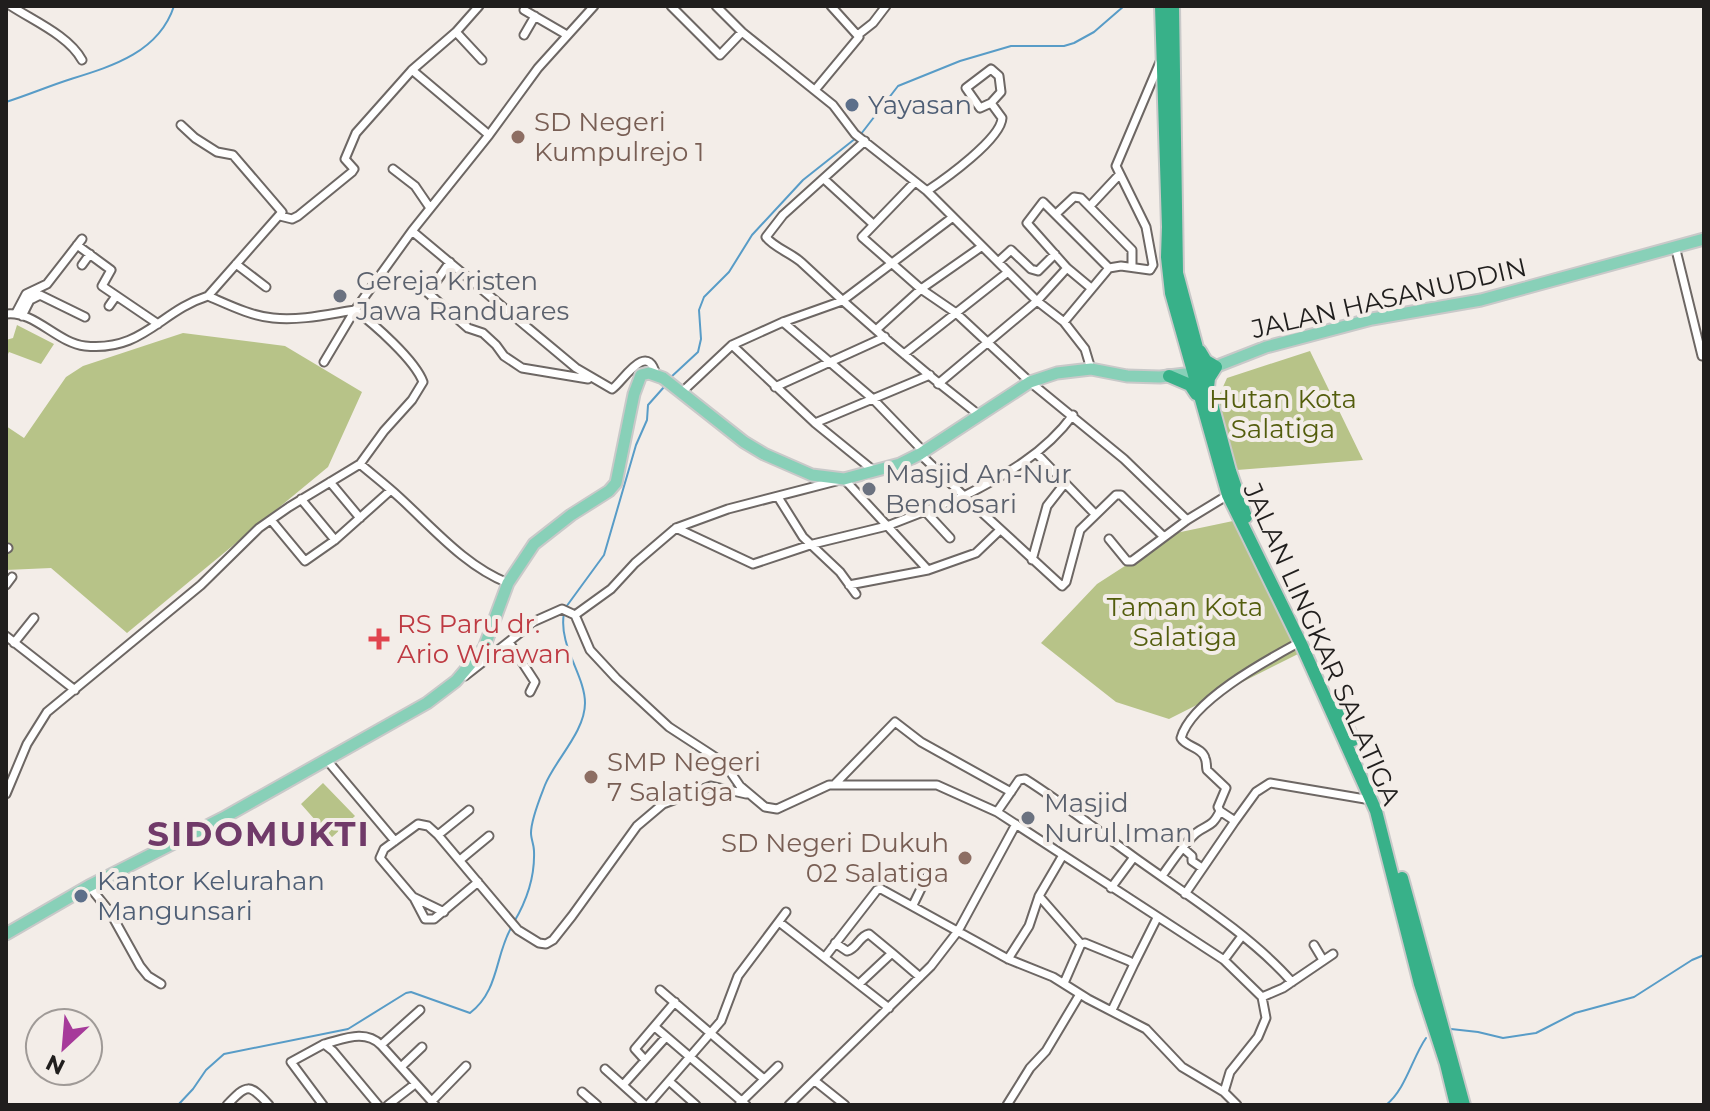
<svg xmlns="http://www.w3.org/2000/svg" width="1710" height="1111" font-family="Montserrat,sans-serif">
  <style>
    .green { fill: #b7c388 }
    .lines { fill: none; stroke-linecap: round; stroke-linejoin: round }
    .stream { stroke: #589cc7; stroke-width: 2 }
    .street-casing { stroke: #6d6764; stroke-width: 11 }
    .primary-casing { stroke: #c9c9c9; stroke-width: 15 }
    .highway-casing { stroke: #c9c9c9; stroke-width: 16 }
    .street { stroke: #fff; stroke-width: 7 }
    .primary { stroke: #88d0b8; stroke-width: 11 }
    .highway { stroke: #38b189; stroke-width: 12 }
    .service-dot { fill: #5c6f8a; stroke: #f3ede8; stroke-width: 3 }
    .education-dot { fill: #8d6e63; stroke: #f3ede8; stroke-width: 3 }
    .worship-dot { fill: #6b7280; stroke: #f3ede8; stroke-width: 3 }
    .health-dot { fill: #e0444e; stroke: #f3ede8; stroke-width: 3 }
    .labels { text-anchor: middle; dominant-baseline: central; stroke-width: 8; stroke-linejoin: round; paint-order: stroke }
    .service-label { font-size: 26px; fill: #4e5e75; stroke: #f3ede8; text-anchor: start }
    .education-label { font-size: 26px; fill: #785e54; stroke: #f3ede8; text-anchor: start }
    .worship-label { font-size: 26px; fill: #5b616d; stroke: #f3ede8; text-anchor: start }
    .street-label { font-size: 26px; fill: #201e1d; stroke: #f3ede8 }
    .park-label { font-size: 26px; fill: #535d0d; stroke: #f3ede8 }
    .health-label { font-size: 26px; fill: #be3a42; stroke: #f3ede8; text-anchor: start }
    .district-label { font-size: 34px; font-weight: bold; letter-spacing: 2px; fill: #703a69; stroke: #f3ede8 }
  </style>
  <rect width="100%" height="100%" fill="#f3ede8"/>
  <path class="green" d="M17 325 54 344 41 364 9 352 6 358V340L13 338Z
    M183 333 285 346 362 392 328 467 127 633 51 568 6 570V426L24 438 66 377 83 366Z
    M1310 351 1363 460 1237 470 1218 398 1227 378Z
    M1233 521 1300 653 1169 719 1116 702 1041 643 1097 584 1176 533Z
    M323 783 355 816 331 838 301 804Z"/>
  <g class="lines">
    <path class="stream" d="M6 102C28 95 49 86 71 79 113 66 159 52 174 6
      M861 134 898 86 960 61 1011 46H1064L1074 43 1094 32 1124 6
      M670 378 698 352 701 339 699 310 704 297 729 272 752 235 803 180 856 138
      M566 607 604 555 636 445 647 420 648 405 664 387
      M514 922C527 900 535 877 534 851 534 845 531 839 531 833 531 819 540 798 545 785 555 760 585 732 585 703 585 675 558 646 564 613
      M1451 1029 1478 1032 1503 1038 1536 1033 1575 1013 1634 997 1692 960 1704 955
      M178 1105 193 1089 206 1070 224 1054 348 1029 406 993 411 992 470 1013C499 991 495 956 511 928
      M1386 1105C1406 1089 1412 1058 1426 1038"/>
    <g class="street-casing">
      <path id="street" d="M11 6C34 21 69 36 82 60
        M479 6 456 32 412 70 489 135
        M594 6 538 68 489 135 412 231 576 368 612 389C622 383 647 339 656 375
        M671 6 720 55 742 32
        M716 6 742 32 833 105 855 134 927 191 1037 301 1064 322 1085 349 1091 369
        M524 10 567 35
        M456 32 482 60
        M859 34 873 23 886 6
        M524 35 535 16
        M991 69 999 76 1001 92 991 103 980 108 966 88Z
        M815 90 859 37 831 6
        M181 125 195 138 217 152 233 155 282 212 208 296
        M865 141 783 215 766 237C773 247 791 253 801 262 858 316 917 367 979 415
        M393 169 415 186 430 208
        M824 179 873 224
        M915 182 862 237 921 289 956 313 1030 382 1124 459 1187 520
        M927 191C945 179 1001 139 1002 118L991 103
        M1090 206 1119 175
        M1057 213 1074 197 1081 198 1132 250V267
        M280 216 292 219 298 216 352 172 354 169 345 159 356 133 412 70
        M77 245 111 270 102 286 158 324
        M1675 246 1702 356 1704 355
        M998 262 1011 250 1031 269 1038 271 1055 254
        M236 264 266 287
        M82 265 90 254
        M417 286 428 293 450 262
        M1091 288 1067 268 1027 223 1043 202 1109 268
        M428 293 468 328 483 333 496 345 504 356 522 368 588 379
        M109 306 116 296
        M16 313 26 294 47 284 82 239
        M6 314C34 310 57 343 85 346 143 352 160 311 208 296 229 305 251 316 273 318 300 321 329 314 355 310 374 324 415 360 423 382L412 400 384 431 360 464 289 507 259 528 201 585 47 712 27 744 6 794
        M22 316 30 300 40 295 85 317
        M783 322 873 399 924 452
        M1064 322 1109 268 1121 266 1150 270 1153 265 1146 227 1116 166 1160 62
        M877 329 921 289 981 247
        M732 345 815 423 874 471
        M904 354 1008 272
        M324 362 355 310 412 231
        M938 384 1037 301 1067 268
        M775 387 885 337
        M682 392 732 345 783 322 842 301 953 217
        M815 423 930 375
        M920 454 964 496C1007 474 1044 454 1073 415
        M1037 454 1095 514
        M360 464C373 475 387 486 399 497 433 528 465 566 508 583
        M330 482 360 518
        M778 497 803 537 840 572 856 594
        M301 499 335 540
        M925 511 950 538
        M271 520 305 561 335 540 391 490
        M676 528 753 564 813 544 887 526 964 496 1062 586 1066 582 1080 530 1116 495H1121L1164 537
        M1109 539 1127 561H1132L1187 520 1228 495
        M6 549 8 548
        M1032 560 1047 506 1065 483
        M6 585 12 577
        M849 585 928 570 976 553 1000 530
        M575 615 611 589 635 563 676 528 728 509 844 479 928 570
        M6 636 75 690
        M509 642 535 682 530 692
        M14 643 34 618
        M465 676 535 621 562 609 575 615 590 650 616 678 669 727 715 757 729 770 740 786 765 807 777 809 829 785H937L997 812 1224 960 1262 997 1266 1018 1258 1037 1230 1072 1224 1092 1237 1105
        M326 759 395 841
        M835 784 895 722 921 742 1011 792
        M997 812 1019 780 1025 779C1063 803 1098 831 1134 857 1184 893 1252 936 1292 982
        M1235 821 1256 792 1270 783 1371 800
        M438 835 469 810
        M1183 848 1192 856V861L1202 868
        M460 860 489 836
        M1162 876C1172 862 1183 845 1196 833 1207 824 1212 828 1220 811L1218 807 1226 788 1207 770C1206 766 1207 762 1205 758 1202 747 1186 747 1181 738 1191 701 1267 660 1300 642
        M89 886 110 912 140 966 148 976 161 984
        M1111 888 1134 857
        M1185 894 1235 821 1220 811
        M1039 896 1063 855
        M414 898 425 919H434L478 882
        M913 905 930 870
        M444 912 413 897 380 858 384 849 418 824 428 826 438 835 518 930 539 943 546 944 553 940 572 916 637 826 663 804 711 786 746 794
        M779 922 889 1008
        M835 943 847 951C857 949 859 936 869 934L892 953 859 984
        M1314 945 1323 960
        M892 953 920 977
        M825 957 877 890 881 889 1008 959 1053 977 1088 999 1146 1029 1182 1067 1224 1092
        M1008 959 1029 926 1039 896 1081 944
        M1224 960 1242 936
        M1134 964 1157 918
        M1064 983 1081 944 1085 943 1129 961 1134 964 1112 1010
        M660 990 764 1079
        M1262 997 1283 988 1333 954
        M420 1010 381 1045 435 1105
        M655 1027 746 1105
        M324 1044C344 1039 365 1029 381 1045
        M645 1060 635 1049 675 1002
        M401 1067 422 1047
        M605 1069 645 1105
        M815 1081 845 1105
        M670 1082 696 1105
        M623 1085 666 1037
        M582 1092 597 1105
        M432 1101 466 1066
        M740 1103 778 1066
        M227 1105C247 1084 249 1083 269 1105
        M323 1105 291 1062 324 1044 333 1051 378 1105
        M388 1105 415 1084
        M648 1105 721 1021 738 976 786 912
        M789 1105 931 966 958 931 1016 824
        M1007 1105 1030 1068 1046 1051 1080 994"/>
    </g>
    <g class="primary-casing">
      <path id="primary" d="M6 934 89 886 223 818 427 703 456 681 484 648 508 583 534 544 571 515 609 491 616 483 634 394 641 375 649 373 663 378 744 442 764 454 812 475 844 479 900 464 920 454 1030 382 1057 373 1091 369 1127 376 1160 377 1202 372 1266 347 1372 319 1481 300 1704 239"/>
    </g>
    <g class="highway-casing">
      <path id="highway" d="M1161 6 1168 227 1167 257 1171 293 1228 495 1302 646 1376 811 1420 984 1446 1064 1456 1105
        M1173 6 1177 273 1230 471 1246 517
        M1200 351 1206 361 1216 367 1209 378 1208 387
        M1169 376 1190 385 1196 394
        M1336 702 1353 740
        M1402 878 1464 1105"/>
    </g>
    <use href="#street" class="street"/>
    <use href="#primary" class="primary"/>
    <use href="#highway" class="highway"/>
  </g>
  <g class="service-dot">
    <circle cx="852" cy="105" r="8"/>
    <circle cx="81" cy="896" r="8"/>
  </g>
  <g class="education-dot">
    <circle cx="518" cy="137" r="8"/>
    <circle cx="591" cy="777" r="8"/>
    <circle cx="965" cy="858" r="8"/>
  </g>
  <g class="worship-dot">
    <circle cx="340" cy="296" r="8"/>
    <circle cx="869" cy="489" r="8"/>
    <circle cx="1028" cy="818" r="8"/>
  </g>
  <path class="health-dot" d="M375 627h8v8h8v8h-8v8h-8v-8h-8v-8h8z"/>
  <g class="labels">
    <g class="service-label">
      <text x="868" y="105">Yayasan</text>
      <text x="97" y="881">Kantor Kelurahan<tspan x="97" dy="30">Mangunsari</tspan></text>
    </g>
    <g class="education-label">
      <text x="534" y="122">SD Negeri<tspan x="534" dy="30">Kumpulrejo 1</tspan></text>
      <text x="607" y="762">SMP Negeri<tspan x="607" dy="30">7 Salatiga</tspan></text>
      <text x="949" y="843" text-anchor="end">SD Negeri Dukuh<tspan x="949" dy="30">02 Salatiga</tspan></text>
    </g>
    <g class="worship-label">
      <text x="356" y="281">Gereja Kristen<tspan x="356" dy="30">Jawa Randuares</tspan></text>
      <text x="885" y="474">Masjid An-Nur<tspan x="885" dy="30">Bendosari</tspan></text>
      <text x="1044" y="803">Masjid<tspan x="1044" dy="30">Nurul Iman</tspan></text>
    </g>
    <g class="street-label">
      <text transform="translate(1389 298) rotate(-13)">JALAN HASANUDDIN</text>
      <text transform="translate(1322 644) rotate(66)">JALAN LINGKAR SALATIGA</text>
    </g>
    <g class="park-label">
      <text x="1283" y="399">Hutan Kota<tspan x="1283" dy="30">Salatiga</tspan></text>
      <text x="1185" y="607">Taman Kota<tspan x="1185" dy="30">Salatiga</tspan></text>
    </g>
    <g class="health-label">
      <text x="397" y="624">RS Paru dr.<tspan x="397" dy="30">Ario Wirawan</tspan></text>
    </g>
    <g class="district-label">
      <text x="259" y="834">SIDOMUKTI</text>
    </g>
  </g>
  <rect width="1710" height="1111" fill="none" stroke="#201e1d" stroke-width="16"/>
  <g transform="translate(64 1047) rotate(206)"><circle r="38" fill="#f3ede8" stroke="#9f9a97" stroke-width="2"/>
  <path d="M0-6L14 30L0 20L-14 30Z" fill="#a63a9a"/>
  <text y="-12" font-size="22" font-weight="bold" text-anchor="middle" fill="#201e1d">N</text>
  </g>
</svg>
